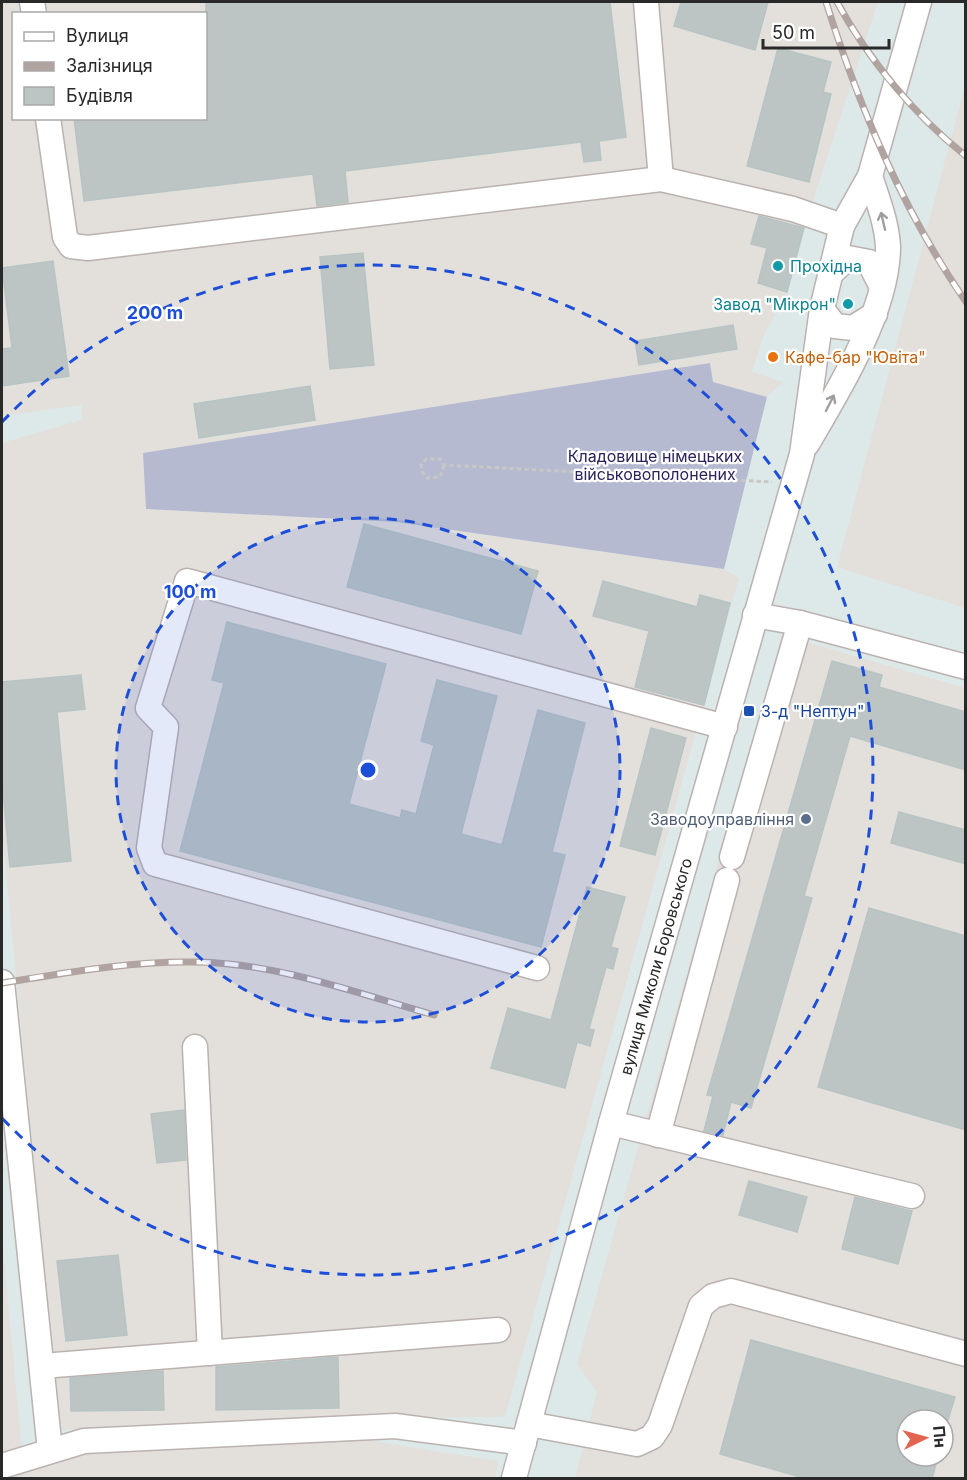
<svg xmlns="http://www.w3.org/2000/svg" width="967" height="1480" font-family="Inter,sans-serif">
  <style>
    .industrial { fill: #e3e0dc; fill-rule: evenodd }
    .cemetery { fill: #b6bad1 }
    .building { fill: #bcc5c4; stroke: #b6c4c4; stroke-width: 1.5 }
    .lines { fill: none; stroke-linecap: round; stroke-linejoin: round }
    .minor-casing { stroke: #bbb2b0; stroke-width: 27 }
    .path { stroke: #c7c7c7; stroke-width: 3; stroke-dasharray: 4.5 3; stroke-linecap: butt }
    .minor { stroke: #fff; stroke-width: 24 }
    .rail-casing { stroke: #b1a3a0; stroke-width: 7 }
    .rail { stroke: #fff; stroke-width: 4.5; stroke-dasharray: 14; stroke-linecap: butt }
    .oneway { stroke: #9f9f9f }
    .ring { fill: none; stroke: #1d4ed8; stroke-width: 3; stroke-dasharray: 10 8 }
    .culture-dot { fill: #0f9aa8; stroke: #fff; stroke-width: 2 }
    .food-dot { fill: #e8710a; stroke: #fff; stroke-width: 2 }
    .transit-dot { fill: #1a4fb4; stroke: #fff; stroke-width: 2 }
    .service-dot { fill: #5c6f8a; stroke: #fff; stroke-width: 2 }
    .labels { text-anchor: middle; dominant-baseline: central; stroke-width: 4.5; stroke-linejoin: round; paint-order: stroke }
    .culture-label { font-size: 16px; fill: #0d838f; stroke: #fff; text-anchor: start }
    .food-label { font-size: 16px; fill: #c56008; stroke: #fff; text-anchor: start }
    .park-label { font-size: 16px; fill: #2a225d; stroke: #fff }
    .transit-label { font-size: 16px; fill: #164399; stroke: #fff; text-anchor: start }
    .service-label { font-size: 16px; fill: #4e5e75; stroke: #fff; text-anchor: end }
    .street-label { font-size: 16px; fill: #292929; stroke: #fff }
    .centre { fill: #1d4ed8; stroke: #fff; stroke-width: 3 }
    .ring-label { font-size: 18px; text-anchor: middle; font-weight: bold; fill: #1d4ed8; stroke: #fff; stroke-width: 4.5; stroke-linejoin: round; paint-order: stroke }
  </style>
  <rect width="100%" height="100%" fill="#dce9e8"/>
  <path class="industrial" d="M2 2H878L804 228 787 292 764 335 752 372 783 382 767 397 712 382 710 363 146 509 396 522 724 569 739 578 505 1417 334 1418 60 1430 2 831V443L81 420 82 405 2 416ZM14 14H206V118H14Z
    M965 85V608L837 567Z
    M782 635 965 688V1478H575L597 1392 577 1364ZM907 1420H943V1456H907Z
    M2 1238 22 1450 353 1438 499 1461 495 1478H2Z"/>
  <path class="cemetery" d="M710 363 713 382 767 397 724 569 396 522 146 509 143 453Z"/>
  <path class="building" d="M206 2H610L626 137 599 141 601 160 584 162 581 142 345 171 348 202 317 206 313 174 84 201 74 118H206Z
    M681 2H768L755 50 674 26Z
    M778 48 831 62 823 92 831 94 809 182 747 166Z
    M759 216 804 228 787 292 758 283 767 248 751 244Z
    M363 253 374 365 330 369 320 257Z
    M53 261 69 376 2 386V349L12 348 2 268Z
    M733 325 737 349 639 365 635 341Z
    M310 386 315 420 199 438 194 404Z
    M364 524 538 571 521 634 347 587Z
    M603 581 697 607 700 595 730 603 704 705 635 687 649 631 593 616Z
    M227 622 386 664 349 804 400 818 402 810 416 814 434 745 421 741 437 680 497 696 461 834 502 845 538 710 585 723 552 852 565 855 541 947 180 851 224 683 212 680Z
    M832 661 882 675 879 687 966 712V770L850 736 804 896 812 898 751 1108 731 1102 723 1135 704 1131 713 1096 707 1095Z
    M81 675 85 709 57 712 71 861 10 867 2 781V682Z
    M651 728 686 738 655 855 620 846Z
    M899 812 966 830V864L891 843Z
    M587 887 625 897 611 947 618 949 613 969 606 967 589 1029 594 1030 590 1046 577 1042 565 1088 491 1068 508 1008 551 1020Z
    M869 908 966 936V1130L818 1087Z
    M184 1110 186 1160 157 1163 151 1114Z
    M749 1181 807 1197 797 1232 739 1215Z
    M855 1197 912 1211 898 1264 842 1249Z
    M118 1255 127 1335 66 1341 57 1261Z
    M751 1340 955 1397 948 1420H907V1456H938L932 1479H807L720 1454Z
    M338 1357 339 1408 216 1410V1367Z
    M163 1371 164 1410 71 1411 70 1378Z"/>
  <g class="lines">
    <g class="minor-casing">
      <g id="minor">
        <path d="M32 2 34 14"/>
        <path d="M646 2 661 179"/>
        <path d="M48 118 65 237 71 246 88 248 661 179 793 209 842 226"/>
        <path d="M831 273 848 258 869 262 882 287"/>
        <path d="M822 309 835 326 853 328 875 314"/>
        <path d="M807 444C839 390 888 310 888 247 887 223 877 198 870 176"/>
        <path d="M755 615 800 623 966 667"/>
        <path d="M732 857 800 623"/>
        <path d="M537 968 155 864 149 848 166 727 148 708 187 581 725 727"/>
        <path d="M2 982 50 1451"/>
        <path d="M195 1047 210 1353"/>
        <path d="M611 1123 912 1196"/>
        <path d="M658 1135 727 880"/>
        <path d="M42 1366 498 1330"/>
        <path d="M529 1424 637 1444 652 1437 660 1425 701 1306 713 1296 731 1291 966 1354"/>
        <path d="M2 1466 84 1441 395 1426 524 1443"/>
        <path id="s1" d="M514 1478 611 1123 802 454 822 309 842 226 870 176 919 2"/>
      </g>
    </g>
    <path class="path" d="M444 465 440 477 427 478 422 472 421 465 426 459H440L444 465 772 482"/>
    <use href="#minor" class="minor"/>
    <g class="rail-casing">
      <path id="rail" d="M826 2C860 109 902 209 966 302
        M837 2C868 59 915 116 966 156
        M2 983C65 973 129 961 193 962 274 962 356 993 434 1015"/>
    </g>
    <use href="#rail" class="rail"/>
  </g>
  <defs><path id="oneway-shaft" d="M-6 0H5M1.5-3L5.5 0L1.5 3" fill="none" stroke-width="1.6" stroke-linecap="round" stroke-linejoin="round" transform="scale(1.5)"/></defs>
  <g class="oneway">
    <use href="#oneway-shaft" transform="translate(883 221) rotate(-103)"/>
    <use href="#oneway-shaft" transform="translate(830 403) rotate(-63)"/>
  </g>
  <circle cx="368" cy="770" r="252" fill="#1d4ed8" fill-opacity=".12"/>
  <g class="ring">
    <circle cx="368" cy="770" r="252"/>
    <path d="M2 422A505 505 0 1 1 2 1118"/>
  </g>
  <g class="culture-dot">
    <circle cx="778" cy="266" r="6"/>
    <circle cx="848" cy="304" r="6"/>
  </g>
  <circle class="food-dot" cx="773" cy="357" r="6"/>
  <rect class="transit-dot" x="743" y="705" width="12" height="12" rx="3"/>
  <circle class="service-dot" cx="806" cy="819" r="6"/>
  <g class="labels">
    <g class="culture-label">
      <text x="790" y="266">Прохідна</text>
      <text x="836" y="304" text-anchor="end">Завод "Мікрон"</text>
    </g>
    <g class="food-label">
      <text x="785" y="357">Кафе-бар "Ювіта"</text>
    </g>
    <g class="park-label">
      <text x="655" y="456">Кладовище німецьких<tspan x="655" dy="18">військовополонених</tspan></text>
    </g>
    <g class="transit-label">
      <text x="761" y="711">З-д "Нептун"</text>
    </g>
    <g class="service-label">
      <text x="794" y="819">Заводоуправління</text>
    </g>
    <g class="street-label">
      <text stroke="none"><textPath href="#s1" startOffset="531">вулиця Миколи Боровського</textPath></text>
    </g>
  </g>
  <circle cx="368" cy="770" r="9" class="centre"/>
  <g class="ring-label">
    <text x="155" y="319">200 m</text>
    <text x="190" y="598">100 m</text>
  </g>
  <rect width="967" height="1480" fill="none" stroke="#292929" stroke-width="6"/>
  <rect x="12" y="12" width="195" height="108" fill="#ffffff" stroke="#a9a9a9" stroke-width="1.5"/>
  <rect x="24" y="32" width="30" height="9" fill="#ffffff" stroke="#a9a9a9" stroke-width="1.5"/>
  <text x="66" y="42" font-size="18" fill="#292929">Вулиця</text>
  <rect x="24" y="62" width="30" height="9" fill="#b1a3a0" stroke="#a9a9a9" stroke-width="1.5"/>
  <text x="66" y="72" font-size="18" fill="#292929">Залізниця</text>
  <rect x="24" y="87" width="30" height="18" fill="#bcc5c4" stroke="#a9a9a9" stroke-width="1.5"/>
  <text x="66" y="102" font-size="18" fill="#292929">Будівля</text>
  <g transform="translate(925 1438) rotate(85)"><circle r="28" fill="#ffffff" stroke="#a9a9a9" stroke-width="1.5"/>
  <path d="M0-4.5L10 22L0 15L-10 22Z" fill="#e4654f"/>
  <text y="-9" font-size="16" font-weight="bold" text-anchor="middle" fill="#292929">Пн</text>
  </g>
  <path d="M763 39v9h126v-9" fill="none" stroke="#292929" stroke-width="3"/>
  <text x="772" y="39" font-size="18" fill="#292929" stroke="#ffffff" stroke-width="4.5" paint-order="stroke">50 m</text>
</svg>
